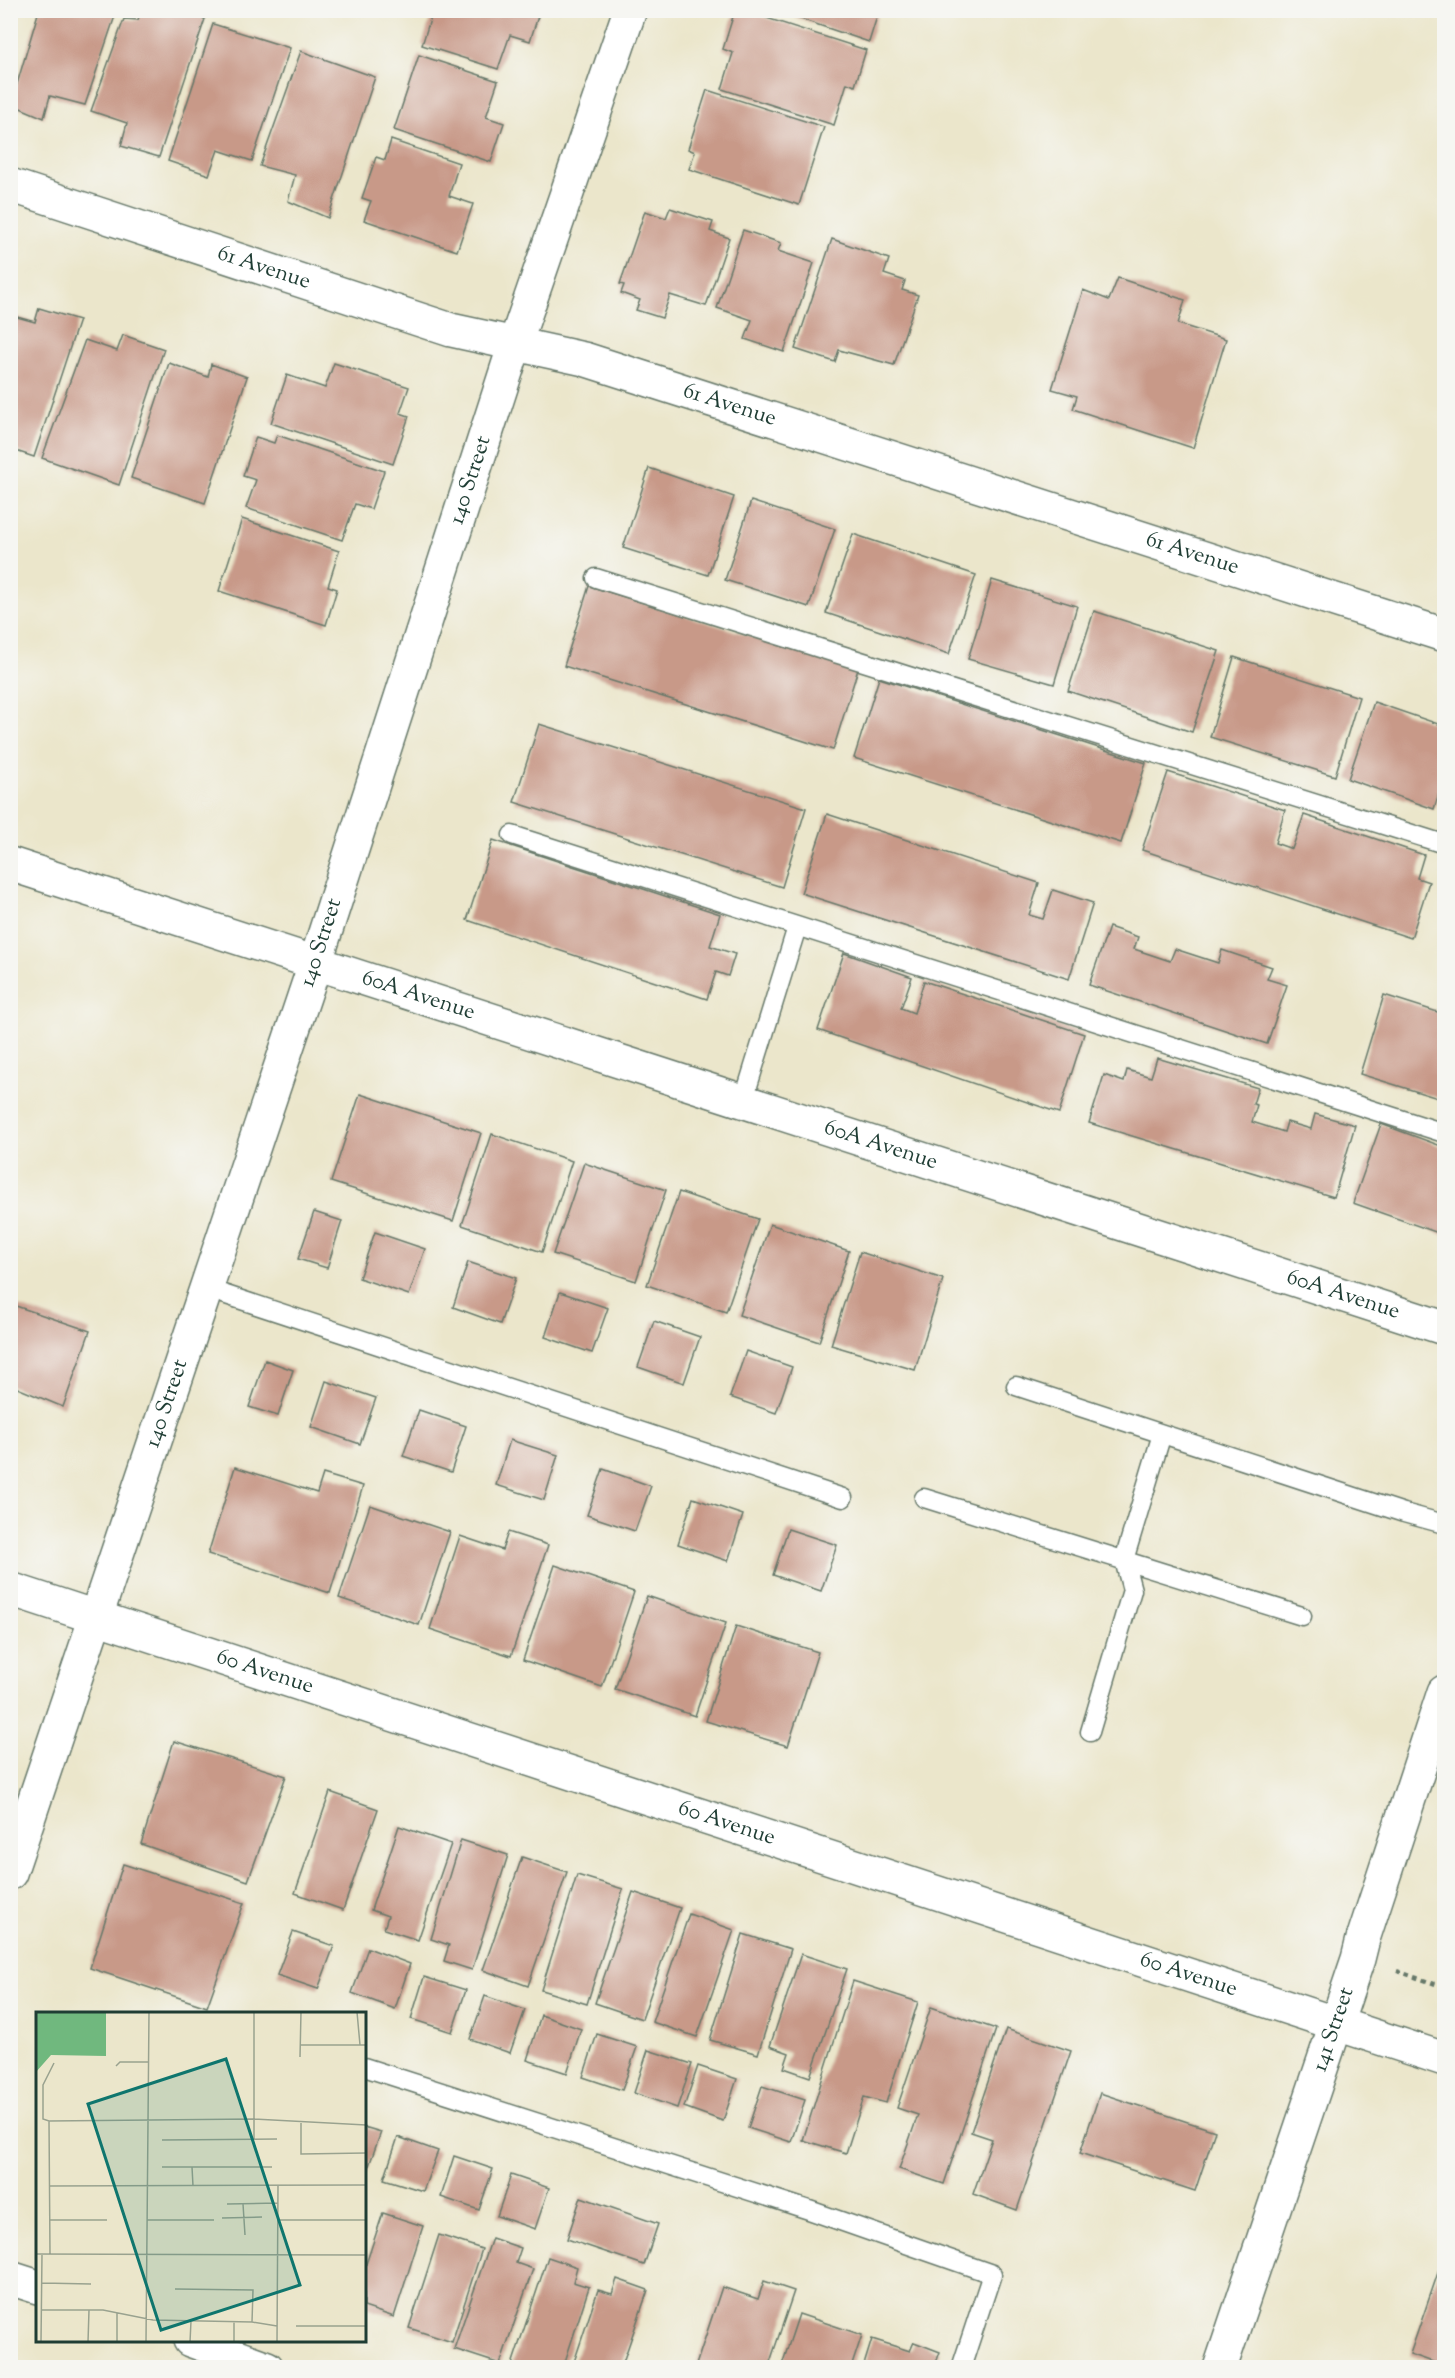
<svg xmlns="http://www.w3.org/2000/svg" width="1455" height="2378" font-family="'Sorts Mill Goudy',serif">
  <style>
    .building { fill: #c89988 }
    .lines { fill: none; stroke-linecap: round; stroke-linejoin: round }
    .service-casing { stroke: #667869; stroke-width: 21 }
    .minor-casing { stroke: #667869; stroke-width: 36 }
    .tertiary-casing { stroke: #667869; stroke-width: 36 }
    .path { stroke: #667869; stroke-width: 4; stroke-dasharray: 4.5 4.5; stroke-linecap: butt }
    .service { stroke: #fff; stroke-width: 18 }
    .minor { stroke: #fff; stroke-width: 33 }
    .tertiary { stroke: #fff; stroke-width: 33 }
    .labels { text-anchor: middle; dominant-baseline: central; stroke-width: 4.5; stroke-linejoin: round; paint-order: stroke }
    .street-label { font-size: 22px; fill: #1f3d34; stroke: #f6f6f2 }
    .inset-road { fill: none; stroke: #99a28f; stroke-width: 1.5 }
    .view { fill: #0f766e; fill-opacity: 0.15; stroke: #0f766e; stroke-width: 3 }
    .inset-edge { fill: none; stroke: #1f3d34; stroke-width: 3 }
  </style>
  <rect width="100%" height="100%" fill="#f6f6f2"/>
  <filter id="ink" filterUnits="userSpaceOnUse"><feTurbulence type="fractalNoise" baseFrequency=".0167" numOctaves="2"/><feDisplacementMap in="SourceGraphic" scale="12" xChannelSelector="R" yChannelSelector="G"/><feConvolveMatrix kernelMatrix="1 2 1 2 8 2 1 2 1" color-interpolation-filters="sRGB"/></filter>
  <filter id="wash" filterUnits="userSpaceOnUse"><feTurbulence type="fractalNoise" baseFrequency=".008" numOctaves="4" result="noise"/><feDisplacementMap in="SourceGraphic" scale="24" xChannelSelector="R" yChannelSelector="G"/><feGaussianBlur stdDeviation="1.35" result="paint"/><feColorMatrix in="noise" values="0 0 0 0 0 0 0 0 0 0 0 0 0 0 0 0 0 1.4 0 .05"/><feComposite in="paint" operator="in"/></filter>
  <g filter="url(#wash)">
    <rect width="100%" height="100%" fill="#ebe6cb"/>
    <g id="blocks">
      <path class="building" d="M39 10H109L116 13 85 105 50 96 44 118 11 104Z
        M141 10H181L205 19 159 157 121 146 127 123 91 111 124 19 138 20Z
        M433 10H540L530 41 510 35 498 69 422 45Z
        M735 10H742L866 50 855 86 847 83 834 125 722 89 733 53 723 49Z
        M774 10H879L869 42Z
        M213 24 290 48 252 161 218 150 209 175 168 161Z
        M301 51 375 77 328 218 288 201 295 175 260 166Z
        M419 55 498 81 486 117 504 123 491 162 394 130Z
        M707 90 824 127 799 205 689 169 695 152 688 149Z
        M391 140 459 163 449 196 473 204 457 251 364 220 371 201 362 198 376 157 385 160Z
        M670 208 713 222 710 231 729 238 706 306 670 295 662 318 636 310 640 300 621 293 624 285 620 284 645 211 666 218Z
        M743 230 781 243 778 251 814 263 784 352 745 339 752 320 717 308Z
        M832 239 889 259 884 274 905 281 902 290 918 295 894 365 839 350 835 362 795 349Z
        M1118 278 1185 300 1178 324 1226 339 1193 448 1073 409 1077 396 1052 389 1083 290 1109 300Z
        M39 308 79 320 34 457 10 449V315L35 322Z
        M123 335 164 349 119 485 42 458 85 340 117 351Z
        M169 363 208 377 211 364 247 377 205 503 131 478Z
        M334 363 409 387 400 413 409 416 393 464 271 423 287 375 325 388Z
        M277 435 384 471 371 509 355 504 342 540 246 508 256 480 243 476 256 437 274 443Z
        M649 468 734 497 708 575 623 548Z
        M751 501 835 529 809 607 725 580Z
        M242 519 339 551 328 586 337 589 326 625 219 591Z
        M853 534 976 575 949 654 826 613Z
        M992 580 1077 606 1054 684 968 659Z
        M589 586 858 669 833 750 564 666Z
        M1094 611 1219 651 1192 732 1068 691Z
        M1234 657 1359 697 1335 776 1210 737Z
        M879 678 1146 763 1121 843 854 758Z
        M1374 702 1444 726V777L1434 809 1348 779Z
        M539 724 806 808 782 887 514 802Z
        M1168 772 1285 810 1275 843 1292 849 1304 815 1424 855 1417 878 1429 882 1411 938 1142 850Z
        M827 814 1039 883 1029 915 1043 919 1053 890 1093 903 1069 979 801 893Z
        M493 840 720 914 710 946 735 954 728 976 716 972 707 999 467 920Z
        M1109 927 1138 937 1134 949 1170 961 1175 949 1218 963 1222 950 1272 967 1267 979 1287 985 1267 1044 1089 985Z
        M844 953 912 977 901 1008 914 1013 924 981 1084 1034 1059 1113 818 1030Z
        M1384 995 1444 1014V1100L1360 1074Z
        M1157 1058 1258 1088 1253 1104 1257 1105 1252 1122 1284 1132 1287 1122 1311 1129 1315 1114 1355 1125 1334 1197 1089 1123 1104 1075 1124 1082 1127 1070 1151 1077Z
        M360 1094 481 1133 453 1221 331 1182Z
        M1381 1124 1444 1147V1235L1353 1203Z
        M492 1134 572 1161 542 1252 462 1225Z
        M584 1163 666 1190 636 1281 553 1254Z
        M679 1192 758 1219 726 1312 647 1285Z
        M314 1212 342 1221 327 1268 298 1259Z
        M770 1224 849 1251 819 1342 739 1315Z
        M375 1232 425 1249 409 1295 359 1278Z
        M860 1252 943 1279 915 1370 831 1345Z
        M468 1262 516 1278 500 1324 453 1307Z
        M560 1292 608 1308 592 1353 545 1337Z
        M10 1304 90 1331 63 1407 10 1385Z
        M654 1321 700 1337 684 1383 638 1367Z
        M746 1351 792 1367 776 1413 730 1397Z
        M265 1360 293 1370 278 1416 249 1407Z
        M326 1381 376 1398 360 1444 311 1427Z
        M419 1410 466 1426 451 1472 403 1456Z
        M510 1440 558 1455 544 1500 496 1485Z
        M235 1467 317 1493 323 1474 363 1486 330 1593 208 1554Z
        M603 1469 651 1486 635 1531 587 1515Z
        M693 1498 743 1515 728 1561 678 1544Z
        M370 1505 450 1532 419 1625 339 1598Z
        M788 1529 837 1545 821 1591 773 1575Z
        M508 1532 548 1545 511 1656 430 1629 460 1536 502 1550Z
        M555 1565 634 1592 602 1687 523 1660Z
        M647 1596 726 1623 695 1716 615 1689Z
        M736 1626 818 1652 788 1746 706 1721Z
        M174 1741 286 1776 248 1881 141 1844Z
        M330 1792 378 1809 343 1910 295 1893Z
        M399 1826 451 1844 418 1940 384 1929 388 1916 371 1910Z
        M461 1840 508 1855 472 1970 444 1961 449 1945 431 1939Z
        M522 1857 567 1872 528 1986 483 1970Z
        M123 1864 244 1903 207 2007 90 1968Z
        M577 1875 623 1889 587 2004 541 1990Z
        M633 1892 680 1908 642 2019 595 2003Z
        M689 1914 734 1930 697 2037 652 2022Z
        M293 1932 334 1946 318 1989 277 1975Z
        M743 1934 791 1949 758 2054 710 2040Z
        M368 1948 410 1964 395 2009 352 1993Z
        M801 1954 847 1969 810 2077 784 2068 789 2053 770 2046Z
        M424 1977 466 1990 452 2032 411 2019Z
        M853 1981 918 2002 886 2103 864 2097 846 2153 803 2140Z
        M485 1996 525 2010 510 2053 470 2039Z
        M931 2007 996 2029 944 2184 899 2169 918 2115 897 2108Z
        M541 2015 581 2029 567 2073 527 2060Z
        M1006 2029 1071 2051 1017 2210 973 2194 992 2139 971 2132Z
        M597 2034 637 2047 622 2090 583 2077Z
        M648 2050 692 2064 677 2108 634 2093Z
        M698 2066 737 2079 723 2121 684 2107Z
        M762 2086 805 2100 791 2142 748 2128Z
        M1100 2093 1215 2131 1195 2191 1080 2153Z
        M364 2127 381 2132 366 2174 364 2173Z
        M398 2137 438 2151 423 2191 384 2179Z
        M454 2156 493 2169 479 2210 441 2197Z
        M511 2175 549 2188 535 2229 497 2216Z
        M581 2197 658 2224 644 2265 567 2239Z
        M383 2213 423 2226 394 2317 364 2307V2270Z
        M439 2235 482 2249 452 2342 409 2328Z
        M492 2238 521 2248 516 2263 533 2269 500 2364 454 2349Z
        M548 2257 577 2267 573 2282 589 2287 563 2368H511Z
        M1440 2267 1444 2268V2366L1410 2354Z
        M617 2279 648 2290 621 2368H572L598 2290 612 2294Z
        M764 2281 794 2291 768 2368H695L722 2287 758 2299Z
        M799 2314 862 2335 851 2368H781Z
        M872 2339 910 2351 914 2342 940 2352 934 2368H863Z"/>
    </g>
  </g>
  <g filter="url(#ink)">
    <use href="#blocks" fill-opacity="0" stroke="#667869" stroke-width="1.5"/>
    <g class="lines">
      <g class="service-casing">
        <path id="service" d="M596 578 1444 844
          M512 835 1444 1133
          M743 1102 797 927
          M208 1289 843 1498
          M1016 1386 1404 1513 1444 1524
          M924 1498 1302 1616
          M1090 1732 1132 1590 1124 1560 1162 1434
          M364 2067 809 2210 992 2274 961 2368"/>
      </g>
      <g class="minor-casing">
        <g id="minor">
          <path id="s1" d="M10 185 451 330 584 359 1444 635"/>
          <path id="s2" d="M10 864 1444 1328"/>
          <path id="s3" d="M10 1873 315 964 515 344 630 10"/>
          <path d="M10 2278 38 2287"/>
          <path d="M190 2340 267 2368"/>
          <path id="s4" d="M1220 2368 1358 1959 1363 1939 1444 1692"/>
        </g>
      </g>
      <g class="tertiary-casing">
        <g id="tertiary">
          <path id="s5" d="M10 1589 1444 2059"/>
        </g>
      </g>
      <path class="path" d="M1397 1971 1444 1987"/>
      <use href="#service" class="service"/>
      <use href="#minor" class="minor"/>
      <use href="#tertiary" class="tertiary"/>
    </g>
  </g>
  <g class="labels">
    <g class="street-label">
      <text stroke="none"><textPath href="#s1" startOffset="267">61 Avenue</textPath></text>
      <text stroke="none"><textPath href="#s1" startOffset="753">61 Avenue</textPath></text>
      <text stroke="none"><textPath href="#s3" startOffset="1467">140 Street</textPath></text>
      <text stroke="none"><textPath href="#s1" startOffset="1239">61 Avenue</textPath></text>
      <text stroke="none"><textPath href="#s3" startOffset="981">140 Street</textPath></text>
      <text stroke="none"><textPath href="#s2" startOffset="429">60A Avenue</textPath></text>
      <text stroke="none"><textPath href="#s2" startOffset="915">60A Avenue</textPath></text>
      <text stroke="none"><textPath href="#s2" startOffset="1401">60A Avenue</textPath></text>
      <text stroke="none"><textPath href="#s3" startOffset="495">140 Street</textPath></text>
      <text stroke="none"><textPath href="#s5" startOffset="268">60 Avenue</textPath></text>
      <text stroke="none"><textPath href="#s5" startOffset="754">60 Avenue</textPath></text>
      <text stroke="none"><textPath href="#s5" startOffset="1240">60 Avenue</textPath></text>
      <text stroke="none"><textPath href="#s4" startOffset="357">141 Street</textPath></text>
    </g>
  </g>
  <g transform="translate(36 2012)">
    <rect width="330" height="330" fill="#ebe6cb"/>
    <path d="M0 0H70V44L15 43 0 60Z" fill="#70b87e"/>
    <path class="inset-road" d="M321 0 324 33M264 33H330M264 45 265 0M18 51 7 73V107L13 109 217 107 330 113M80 54 84 50H112M13 109 14 242M265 111V142L330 141M218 127V0M126 128 241 127M126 155H236M156 155 157 174M13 174 330 173M191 192 242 191M207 192 209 223M186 206 226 205M14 208H71M111 208H178M242 208H330M0 242 330 243M6 271 55 272M139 277 217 278 216 310M5 298H67L117 308 216 310 241 314M260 314H330M5 330 6 242M52 330 53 298M81 330V301M110 330 113 0M154 330 155 309M198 330V310M241 330 242 173"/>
    <path class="view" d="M190 47 264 273 125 318 52 92Z"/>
    <rect width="330" height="330" class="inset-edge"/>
  </g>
  <rect width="1455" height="2378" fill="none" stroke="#f6f6f2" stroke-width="36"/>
</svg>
